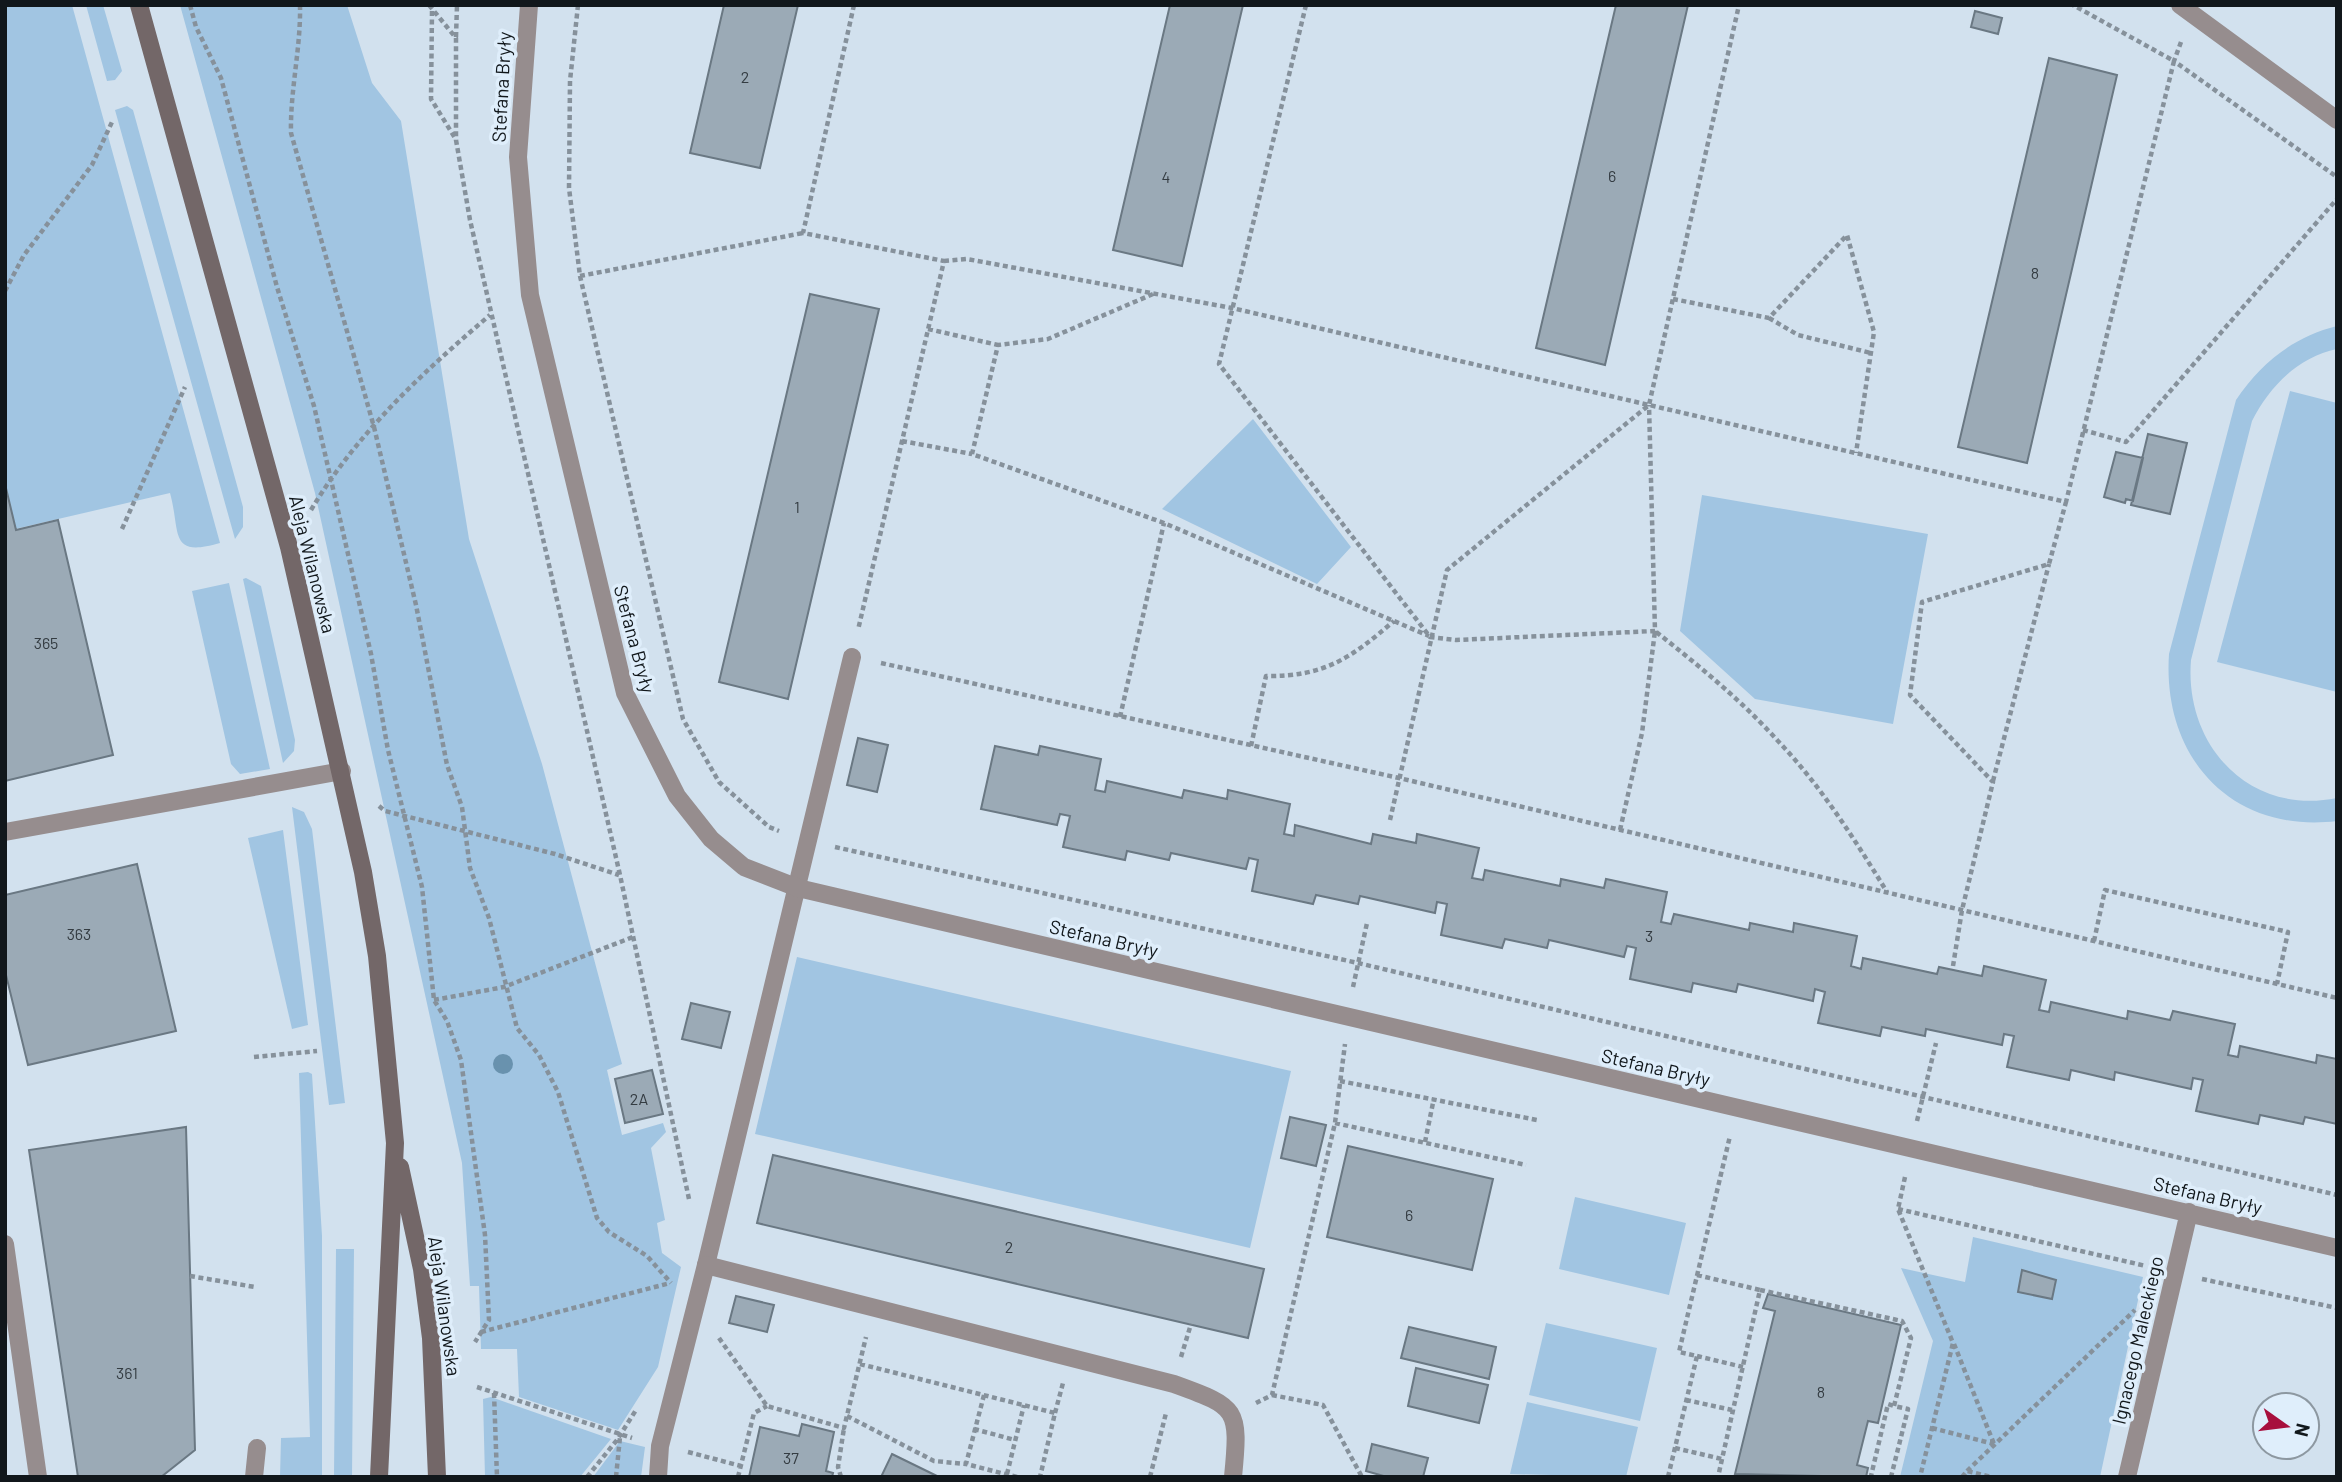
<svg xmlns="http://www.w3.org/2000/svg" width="2342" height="1482" font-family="Barlow,sans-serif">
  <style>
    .green { fill: #a1c5e2 }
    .building { fill: #9baab6; stroke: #6a7883; stroke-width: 2 }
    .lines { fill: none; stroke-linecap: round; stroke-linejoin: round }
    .path { stroke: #86919b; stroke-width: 4.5; stroke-dasharray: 5 3.5; stroke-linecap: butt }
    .lane { stroke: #968d8e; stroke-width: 18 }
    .street { stroke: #968d8e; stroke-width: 18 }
    .secondary { stroke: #736768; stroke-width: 18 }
    .tree { fill: #6992ae }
    .labels { text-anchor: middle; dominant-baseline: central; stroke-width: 7; stroke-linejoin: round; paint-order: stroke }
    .number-label { font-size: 16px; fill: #343c42 }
    .street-label { font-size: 19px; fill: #11171b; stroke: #dfeefb }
  </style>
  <rect width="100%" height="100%" fill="#d2e1ee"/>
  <path class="green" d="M5 5H72L220 543C168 558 181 533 170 493L15 529 5 488Z
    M86 5H103L122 71 115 80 107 81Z
    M180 5H347L372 83 401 121 469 539 542 764 622 1064 607 1070 622 1135 663 1123 666 1132 651 1148 665 1220 657 1223 662 1253 681 1267 658 1367 618 1430 519 1397 517 1349H481L479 1286H470L462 1163 315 493Z
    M127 106 133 110 243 507V527L235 539 115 110Z
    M2337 326V349C2298 357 2269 387 2252 421L2191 660C2184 745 2249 816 2337 798V821C2231 834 2162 757 2169 654L2236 400C2261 363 2293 337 2337 326Z
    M2290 391 2337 403V692L2217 662Z
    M1253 419 1351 547 1317 584 1162 509Z
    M1702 495 1928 534 1893 724 1755 699 1680 631Z
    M246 578 261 586 295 740 294 751 283 763 243 579Z
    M229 583 270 769 240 774 231 764 192 591Z
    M292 807 304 812 312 829 345 1103 329 1105Z
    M283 830 308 1025 292 1029 248 838Z
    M797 957 1291 1071 1250 1248 755 1134Z
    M308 1072 312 1074 322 1236V1477H280L281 1438 310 1437 299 1073Z
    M1575 1197 1686 1223 1669 1295 1559 1269Z
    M1973 1237 2143 1277 2100 1477H1900L1933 1341 1901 1268 1965 1282Z
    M336 1249H354L352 1477H334Z
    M1546 1323 1657 1348 1640 1421 1529 1395Z
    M491 1397 611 1439 580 1477H485L483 1399Z
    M1527 1402 1638 1427 1626 1477 1510 1474Z
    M620 1441 645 1447 641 1477H593Z"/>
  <path class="building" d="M724 5H798L760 168 690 153Z
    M1170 5H1243L1182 266 1113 250Z
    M1616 5H1688L1605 365 1536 348Z
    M1975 11 2002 18 1998 34 1971 27Z
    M2049 58 2117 75 2027 463 1958 447Z
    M810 294 879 309 788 699 719 682Z
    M2148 434 2187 443 2170 514 2131 505Z
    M2116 452 2143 458 2133 501 2126 499 2125 503 2104 497Z
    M5 484 16 530 58 520 113 755 5 781Z
    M858 738 888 745 877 792 847 785Z
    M995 746 1038 755 1040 746 1101 759 1095 790 1105 792 1107 781 1182 798 1184 790 1227 799 1228 790 1290 804 1284 834 1294 836 1295 825 1371 844 1373 834 1416 843 1417 834 1479 848 1472 878 1483 880 1485 870 1560 886 1561 879 1604 888 1606 879 1667 892 1661 922 1671 924 1674 914 1749 930 1750 923 1793 932 1794 923 1857 936 1851 966 1861 969 1863 958 1937 974 1939 967 1982 976 1984 966 2046 980 2039 1010 2049 1012 2051 1002 2127 1019 2128 1011 2170 1020 2173 1011 2235 1024 2228 1055 2238 1057 2240 1046 2316 1063 2317 1055 2337 1059V1124L2305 1117 2303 1124 2260 1115 2258 1124 2196 1111 2203 1080 2193 1078 2191 1089 2115 1072 2114 1080 2071 1070 2069 1080 2007 1067 2014 1036 2004 1034 2002 1045 1926 1029 1925 1036 1882 1027 1880 1036 1818 1023 1825 992 1815 989 1813 1001 1738 984 1736 992 1693 983 1691 992 1630 979 1636 948 1627 946 1624 957 1549 940 1547 948 1505 939 1502 948 1441 935 1447 904 1437 902 1435 913 1360 896 1358 904 1316 895 1313 904 1252 891 1258 860 1249 858 1246 869 1171 853 1169 860 1127 851 1125 860 1063 847 1070 816 1060 814 1057 825 981 809Z
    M137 864 176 1031 28 1065 5 971V895Z
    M691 1003 730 1012 721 1048 682 1039Z
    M652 1070 663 1114 625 1123 615 1079Z
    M1290 1117 1326 1125 1316 1166 1281 1158Z
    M186 1127 195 1450 161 1477H78L29 1150Z
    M1348 1146 1493 1179 1472 1270 1327 1237Z
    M773 1155 1264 1269 1248 1338 757 1223Z
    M2022 1270 2056 1280 2052 1299 2018 1292Z
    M1768 1294 1901 1325 1878 1423 1868 1421 1857 1465 1868 1468 1866 1477 1735 1474 1775 1311 1763 1308Z
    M736 1296 774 1305 767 1332 729 1323Z
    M1409 1327 1496 1347 1489 1379 1401 1358Z
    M1416 1368 1488 1385 1479 1423 1408 1406Z
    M802 1424 834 1432 826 1471 833 1473 832 1477H749L760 1427 799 1436Z
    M1372 1444 1428 1458 1423 1477H1387L1366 1471Z
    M892 1454 939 1477H881Z"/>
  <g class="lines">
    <path class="path" d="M190 5 196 27 221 78 277 287 314 406 371 654 388 750 422 887 434 1000 447 1021 461 1060 485 1235 489 1320 475 1342
      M300 5C301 48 290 90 291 133L374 427 416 605 447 765 462 807 470 868 489 918 517 1028 539 1055 558 1092 597 1218 609 1232 647 1256 671 1283
      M429 5 456 38V140L470 220 620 875 689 1199
      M578 5 570 81 569 188 580 276 683 719 719 782 769 827 779 831
      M854 5 803 233 944 261 858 630
      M1306 5 1219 364 1430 637 1456 640 1655 631 1649 405
      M432 11 431 99 455 138
      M456 37 457 5
      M2181 42 2174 61 2337 177
      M944 261 967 259 1232 308 2066 502 2174 61 2073 5
      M580 276 803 233
      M5 291 24 255 92 165 112 122
      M1153 294 1048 339 998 345 972 454 1164 523 1429 636
      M1673 299 1769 318 1847 235 1874 332 1856 453
      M1769 318 1798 335 1871 353
      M928 329 998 345
      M2083 430 2126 442 2337 199
      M902 441 972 454
      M311 510C357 433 422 373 490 315
      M122 529 185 387
      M881 663 1399 778 2337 998
      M1120 717 1164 523
      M1251 746 1266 676C1324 677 1351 658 1394 621
      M1993 781 2049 564
      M379 806 385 811 555 854 619 875
      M1390 820 1447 570 1649 405 1739 5
      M1620 830 1642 733 1655 631C1698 665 1741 700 1778 741 1821 786 1855 840 1887 892
      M835 847 1358 963 2337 1195
      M2094 941 2105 890 2288 932 2277 984
      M1953 966 1962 910 1993 782 1910 695 1922 602 2049 564 2066 502
      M1353 987 1367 923
      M434 1000 504 987 633 937
      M254 1057 317 1051
      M1340 1081 1537 1120
      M1917 1121 1936 1043
      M1335 1123 1526 1165
      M1425 1142 1434 1098
      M1905 1177 1898 1209 1953 1343 1920 1477
      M1898 1209 2146 1266
      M1697 1275 1760 1290 1718 1477
      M190 1276 255 1287
      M2202 1279 2337 1308
      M1760 1290 1902 1321 1911 1338 1894 1406 1908 1409 1891 1477
      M481 1332 670 1283
      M719 1338 767 1406 844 1428 866 1337
      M1954 1344 1994 1444
      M1697 1356 1743 1367
      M1181 1357 1191 1324
      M860 1364 1055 1413 1040 1477
      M477 1387 632 1438
      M494 1393 497 1477
      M984 1395 966 1464 1017 1477
      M1272 1395 1323 1405 1362 1477
      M1686 1400 1732 1410
      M1256 1403 1272 1395 1335 1123 1345 1044
      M1055 1413 1063 1383
      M847 1416 934 1461 966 1464
      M1932 1428 1994 1444
      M974 1429 1015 1440
      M1675 1448 1722 1459
      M688 1452 741 1466
      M1967 1471 2135 1310
      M1007 1474 1024 1405
      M587 1477 617 1440 636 1410
      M616 1477 620 1437
      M738 1477 754 1413 767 1406
      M841 1477 838 1467 844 1428
      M1150 1477 1166 1413
      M1668 1477 1697 1356 1679 1352 1730 1136
      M1873 1477 1871 1476 1888 1404 1894 1406
      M1962 1477 1967 1471 1991 1477"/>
    <path class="lane" d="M5 832 342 771
      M5 1244 38 1477
      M706 1265 852 657
      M254 1477 257 1448"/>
    <path class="street" d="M529 5 518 157 530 295 625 693 677 796 711 839 744 867 798 888 2337 1248
      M2180 5 2337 120
      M658 1477 660 1446 706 1265 1174 1384C1237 1407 1240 1407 1233 1477
      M2127 1477 2189 1212"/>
    <path class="secondary" d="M139 5 289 547 363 872 377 956 395 1143 379 1477
      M400 1167 422 1269 431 1338 437 1477"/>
  </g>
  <circle class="tree" cx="503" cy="1064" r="10"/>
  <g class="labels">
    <g class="number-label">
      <text x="745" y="76">2</text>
      <text x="1612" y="175">6</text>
      <text x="1166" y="176">4</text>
      <text x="2035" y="272">8</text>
      <text x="797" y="506">1</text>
      <text x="46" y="642">365</text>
      <text x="79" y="933">363</text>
      <text x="1649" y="935">3</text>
      <text x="639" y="1098">2A</text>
      <text x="1409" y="1214">6</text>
      <text x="1009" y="1246">2</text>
      <text x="127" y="1372">361</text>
      <text x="1821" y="1391">8</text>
      <text x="791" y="1457">37</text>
    </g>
    <g class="street-label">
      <text transform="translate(501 87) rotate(-87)">Stefana Bryły</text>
      <text transform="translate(313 564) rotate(76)">Aleja Wilanowska</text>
      <text transform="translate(635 639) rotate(75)">Stefana Bryły</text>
      <text transform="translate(1104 938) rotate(13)">Stefana Bryły</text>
      <text transform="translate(1656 1067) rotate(13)">Stefana Bryły</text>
      <text transform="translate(2208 1195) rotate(13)">Stefana Bryły</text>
      <text transform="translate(445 1306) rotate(82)">Aleja Wilanowska</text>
      <text transform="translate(2137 1340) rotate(-77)">Ignacego Maleckiego</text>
    </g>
  </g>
  <rect width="2342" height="1482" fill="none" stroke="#11171b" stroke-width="14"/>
  <g transform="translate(2286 1426) rotate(104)"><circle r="33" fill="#dfeefb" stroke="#8d98a1" stroke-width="2"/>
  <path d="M0-5L12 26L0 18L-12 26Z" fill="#a70f3d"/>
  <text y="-10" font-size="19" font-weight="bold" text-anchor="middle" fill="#11171b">N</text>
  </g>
</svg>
